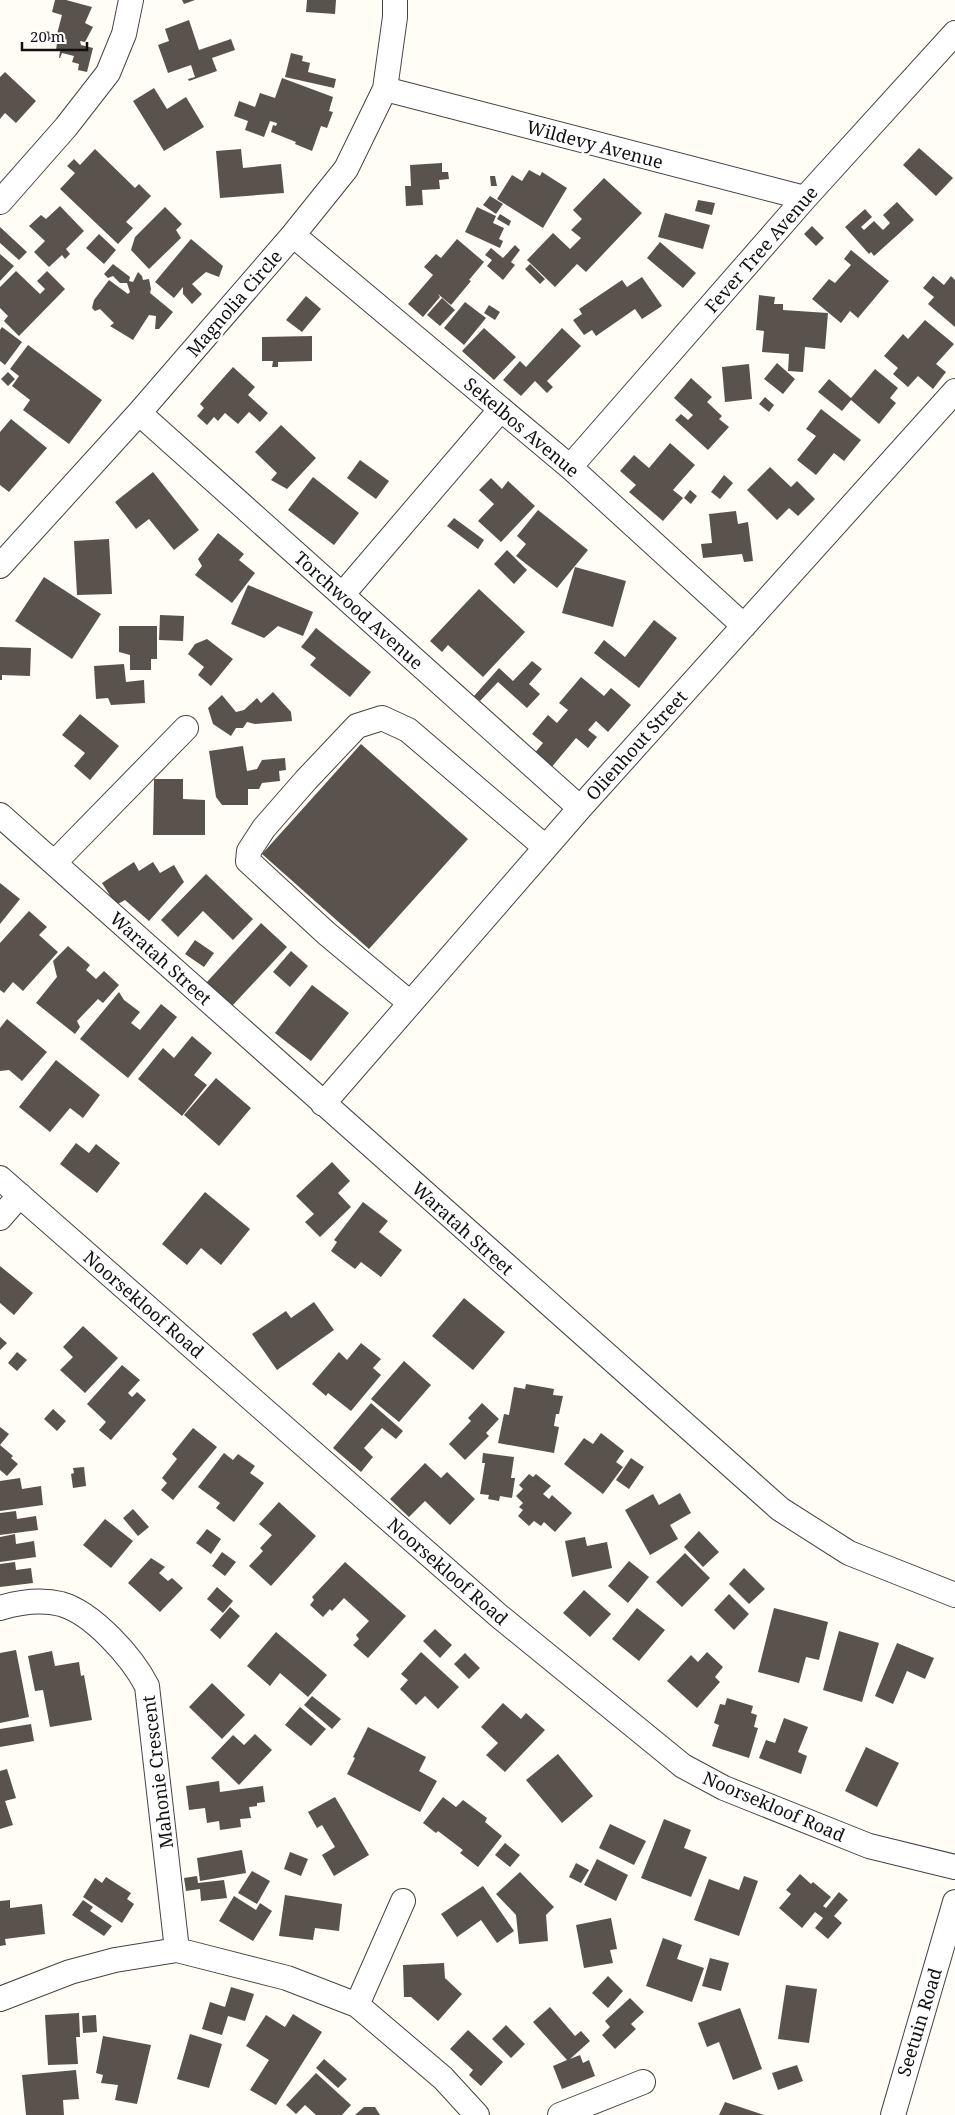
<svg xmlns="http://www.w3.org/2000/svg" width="955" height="2115" font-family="'Noto Serif',serif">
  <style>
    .building { fill: #5a524d }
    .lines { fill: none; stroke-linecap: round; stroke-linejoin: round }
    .minor-casing { stroke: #444; stroke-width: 26 }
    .minor { stroke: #fff; stroke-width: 24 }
    .labels { text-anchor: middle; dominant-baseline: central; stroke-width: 5; stroke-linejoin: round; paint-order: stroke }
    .street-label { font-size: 18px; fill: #111; stroke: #fff }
  </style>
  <rect width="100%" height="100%" fill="#fffdf5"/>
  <path class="building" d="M55 0H66L92 7 85 23 93 27 85 42 80 41 81 45 93 48 87 72 78 70 79 64 72 62 74 56 62 53 60 58H59L60 51 56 50 57 43 44 40 46 31 57 34 62 15 52 12Z
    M182 0H195L184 4Z
    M307 0H336L335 14 306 12Z
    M189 20 199 50 231 39 235 50 212 58 217 71 189 81 188 79 195 77 191 65 168 73 158 45 169 41 165 29Z
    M291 53 303 56 302 61 310 63 308 72 336 79 334 88 285 77Z
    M5 72 36 101 16 123 5 113 0 119V77Z
    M282 78 333 97 329 111 333 112 327 128 321 126 312 151 295 144 296 142 271 132 273 125 276 126 277 123 270 121 264 137 245 130 248 121 234 116 239 101 255 107 260 93 275 98Z
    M154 88 167 109 186 97 204 127 164 151 133 101Z
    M919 148 953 178 936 196 903 165Z
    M95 149 135 188 139 184 151 196 126 222 133 228 118 244 60 189 75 173 67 166 74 159 80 165Z
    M241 149 243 168 281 164 284 193 220 198 216 151Z
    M442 163V172H448L449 179 439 180 440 189 422 190 423 205 406 206 405 186H411L410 165Z
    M529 170 540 176 542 172 567 188 543 228 497 199 512 175 522 181Z
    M490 176H495L497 186H491Z
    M604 178 642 213 586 272 577 264 555 287 527 260 553 233 570 249 581 238 571 230 582 219 573 210Z
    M490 196 503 204 496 214 483 205Z
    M698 200 715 203 712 215 695 211Z
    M897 202 914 220 874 256 871 252 869 254 845 227 865 209 872 217 861 227 864 230 874 221 883 230 890 223 883 215Z
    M60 206 84 231 66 249 70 254 65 259 62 255 49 267 34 252 45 241 29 226 41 215 46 219Z
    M165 207 182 224 176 230 181 238 149 269 131 250 135 237Z
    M477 207 496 216 493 223 504 228 499 239 503 241 500 248 465 232Z
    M665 213 710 225 703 249 658 237Z
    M500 214 511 221 509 226 497 219Z
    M812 226 824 238 816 246 804 234Z
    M0 227 27 252 19 260 0 243Z
    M99 234 116 250 104 264 86 248Z
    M191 239 223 266 219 277 206 272 192 284 202 294 192 304 183 294V287L174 298 155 282Z
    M457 239 484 262 469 280 471 281 451 305 438 294 440 297 423 317 408 304 433 275 424 267 436 254 441 258Z
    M660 242 696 273 683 288 647 258Z
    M515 245 520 250 511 262 515 265 503 280 487 266 492 260 485 255 491 248 503 258Z
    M851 250 889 281 858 318 850 311 841 323 812 299 829 279 835 283 851 265 844 259Z
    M0 254 14 266 0 281Z
    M113 264 130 277 129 281 133 282 138 272 142 276 143 280 149 279 151 289 150 293 173 312 159 329H155L156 316 149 315 133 340 110 326 114 323 100 309 95 311 92 308 94 300 109 280 128 294 130 292 127 283H120L113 276 108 278 104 274Z
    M530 264 545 279 540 284 525 269Z
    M16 271 40 294 45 289 37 281 47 271 65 289 19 336 4 321 8 316 0 308V287Z
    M933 276 944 285 951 276 955 280V327L928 304 934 297 923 288Z
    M642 277 662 306 642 319 635 309 596 336 592 330 584 335 573 320 582 314 579 309 622 280 627 287Z
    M759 295 775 297 774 304H783V310L828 313 825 349 805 347 803 372 788 371 789 354 762 352 764 331 756 330Z
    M306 296 321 309 302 332 286 320Z
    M442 298 455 310 440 326 427 315Z
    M465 302 486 318 464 345 444 328Z
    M489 305 500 312 495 320 484 313Z
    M925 320 954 344 936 364 946 372 933 389 918 376 908 387 893 374 898 368 884 356 903 334 908 339Z
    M2 327 22 342 5 365 0 361V330Z
    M484 328 516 357 494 380 462 351Z
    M562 328 581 346 547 381 553 387 547 393 535 381 521 396 503 380 520 361 526 367Z
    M312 336V361L278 362V367H272L273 361H262V337Z
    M28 345 102 400 69 444 23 410 30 400 12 386 19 376 10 369Z
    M777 363 795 379 783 394 764 379Z
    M749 364 752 399 725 402 722 367Z
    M233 367 255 387 248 395 268 413 260 422 249 412 238 424 225 413 218 421 214 417 207 425 197 416 204 408 200 404Z
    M875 369 898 388 890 398 896 403 879 424 851 400 842 411 818 392 829 379 851 398Z
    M8 372 15 379 8 386 1 379Z
    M691 378 712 397 707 402 722 416 719 419 729 427 708 450 675 420 681 414 688 420 693 415 674 398Z
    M765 397 774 405 769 412 759 404Z
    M821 409 861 440 844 461 834 453 816 475 797 460 816 436 806 429Z
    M11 419 47 448 9 492 0 485V432Z
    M281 425 316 458 287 489 271 480 277 473 255 452Z
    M670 443 695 465 673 490 683 498 663 521 629 492 636 485 620 471 634 455 649 468Z
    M360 460 389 481 376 499 347 478Z
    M770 467 791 487 797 481 815 499 798 516 789 508 777 520 747 490Z
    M153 472 199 530 174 550 149 519 136 529 115 502Z
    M724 475 733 483 720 499 711 492Z
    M313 477 359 513 334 545 288 510Z
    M491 478 502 489 508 481 535 506 501 542 478 521 494 504 479 490Z
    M690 490 697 496 691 504 684 498Z
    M538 510 588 550 557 588 516 556 526 544 517 536Z
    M736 511 738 524 748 522 753 561 744 562 742 554 703 558 701 544 712 543 709 514Z
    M454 518 484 540 478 549 447 526Z
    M218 533 244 554 239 560 255 573 232 603 195 575 202 566 198 559Z
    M109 539 112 594 77 595 74 541Z
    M507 550 527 570 514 584 494 564Z
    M575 567 626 581 613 627 562 613Z
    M44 577 101 614 72 659 15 621Z
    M248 585 313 612 303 636 278 626 264 638 231 624Z
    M479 589 525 632 483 677 448 645 442 652 430 641Z
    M160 615 184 616 183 641 159 640Z
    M654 620 677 638 639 688 594 653 604 640 625 657Z
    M119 626H157V659H151V670H130V655L119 652Z
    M316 628 371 672 350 697 310 665 316 658 301 647Z
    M207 639 233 659 211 686 198 675 204 667 188 654 195 644Z
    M0 647 31 648 30 676 2 675V680H0Z
    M532 661 542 669 529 684 540 694 527 708 498 682 480 701 474 696 499 668 513 681Z
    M124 664 126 682 144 680 145 703 111 705 108 698 96 699 94 666Z
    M581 677 604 696 611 688 631 705 608 732 596 721 588 730 597 737 588 748 576 738 550 769 533 755 543 743 532 734 548 715 557 723 568 710 559 703Z
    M273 692 291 712 292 721 255 724 247 722 243 728H236L231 736 213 724 208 708 222 695 236 712 244 710 257 698 261 703Z
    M80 714 119 746 90 780 74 766 85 753 62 735Z
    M361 744 468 839 369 949 262 854Z
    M243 746 247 771 257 769 262 760 285 758 286 770 279 771 280 781 262 783 259 789H248V805H222L216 797 209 751Z
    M154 779H183V799L205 800V835H153Z
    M134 862 139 871 153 862 160 873 174 865 184 882 149 921 125 900 116 905 102 883Z
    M206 874 253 919 233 940 203 911 178 937 161 920Z
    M0 883 20 899 0 924Z
    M29 911 47 927 39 935 58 952 23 991 13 982 4 993 0 990V943Z
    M261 923 287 947 232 1006 206 983Z
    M195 940 214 953 204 967 185 954Z
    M68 946 90 965 86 970 96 979 104 971 119 985 103 1003 98 999 77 1021 80 1027 75 1034 36 1003 57 977 53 961Z
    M291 951 308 966 290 987 273 972Z
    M312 985 349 1013 311 1061 275 1033Z
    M119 992 124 1000 140 1012 131 1023 140 1030 161 1004 177 1017 128 1078 80 1039Z
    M7 1019 47 1052 22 1081 9 1070 0 1071V1028Z
    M192 1036 212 1053 194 1075 207 1085 182 1116 138 1079 163 1048 174 1058Z
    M56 1060 100 1095 83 1118 70 1108 50 1132 19 1107Z
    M216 1078 251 1108 219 1146 184 1115Z
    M76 1143 89 1153 96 1144 120 1163 97 1193 60 1164Z
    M332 1162 350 1181 338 1193 351 1207 320 1237 305 1222 314 1214 296 1196Z
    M205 1192 250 1229 221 1265 201 1248 187 1265 162 1244Z
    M363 1202 388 1221 379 1232 402 1250 381 1277 361 1262 355 1269 331 1251 337 1242 334 1240Z
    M0 1266 33 1293 14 1315 0 1303Z
    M464 1298 505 1332 473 1370 432 1336Z
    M314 1302 334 1330 277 1370 252 1334 286 1311 291 1318Z
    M83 1326 118 1358 85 1393 60 1370 73 1357 63 1347Z
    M0 1337 7 1343 0 1350Z
    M361 1343 381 1359 373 1368 381 1375 351 1411 328 1393 326 1396 312 1384 339 1352 347 1360Z
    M17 1352 27 1360 17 1371 8 1363Z
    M404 1361 431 1385 399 1422 371 1399Z
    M122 1365 140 1380 128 1393 132 1397 137 1392 146 1400 111 1440 99 1430 106 1422 87 1404Z
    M526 1384 554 1389 553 1395 563 1396 559 1414H556L554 1426 559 1427 554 1453 498 1443 504 1414 509 1415 514 1387 525 1389Z
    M371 1403 403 1431 396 1439 382 1428 364 1448 373 1457 361 1472 333 1448Z
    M482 1403 499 1419 486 1433 489 1436 465 1460 449 1444 471 1421 468 1418Z
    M53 1409 66 1421 57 1431 44 1419Z
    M0 1427 9 1434 0 1445 13 1456 11 1458 18 1464 7 1476 0 1470Z
    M193 1428 217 1447 173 1500 161 1490 167 1483 162 1478 177 1459 172 1454Z
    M601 1433 624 1451 616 1462 623 1467 603 1494 564 1464 584 1438 593 1444Z
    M224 1453 233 1460 238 1454 255 1466 250 1473 264 1483 234 1522 216 1508 220 1503 198 1487Z
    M483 1453 514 1457 511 1478H515L512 1498 500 1496 499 1501 488 1499 489 1495 480 1494 485 1463H482Z
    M631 1458 644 1467 629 1489 616 1480Z
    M425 1463 441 1478 447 1472 475 1499 450 1525 425 1501 409 1517 390 1499Z
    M84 1467 86 1486 73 1488 71 1474 74 1473 73 1468Z
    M529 1474 533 1477 536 1474 551 1486 543 1494 549 1499 552 1495 572 1513 555 1532 544 1522 541 1526 534 1521 529 1526 518 1516 523 1510 519 1507 523 1503 516 1496 523 1489 519 1485Z
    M20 1478 22 1489 41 1486 43 1505 0 1511V1481Z
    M680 1493 691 1513 670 1525 678 1539 650 1555 625 1510 653 1494 659 1505Z
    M279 1502 316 1536 271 1586 249 1566 263 1551 260 1548 272 1535 259 1524Z
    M133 1509 149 1527 138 1536 123 1518Z
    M16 1511 17 1519 36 1516 38 1530 0 1535V1513Z
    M105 1519 133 1541 111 1568 83 1545Z
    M207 1529 221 1539 211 1554 196 1543Z
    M699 1531 719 1552 703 1567 684 1547Z
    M15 1534 16 1544 34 1541 36 1557 0 1562V1537Z
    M585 1537 587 1546 607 1542 612 1568 572 1577 565 1541Z
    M222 1552 236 1562 225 1576 212 1566Z
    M685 1553 710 1578 682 1607 656 1582Z
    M151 1558 165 1567 159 1573 168 1581 172 1578 183 1588 160 1612 128 1583Z
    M629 1561 649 1577 628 1603 608 1586Z
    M15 1562 16 1570 31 1568 33 1583 0 1587V1564Z
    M345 1562 406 1616 368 1658 353 1645 359 1639 356 1635 369 1621 344 1598 332 1611 330 1609 323 1617 310 1605 314 1600 312 1597Z
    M744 1568 765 1589 749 1604 729 1584Z
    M217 1587 233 1601 223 1613 207 1599Z
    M584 1590 611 1614 590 1637 563 1613Z
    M729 1594 749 1614 734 1630 714 1610Z
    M230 1607 240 1616 220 1639 210 1630Z
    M637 1608 665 1630 639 1661 612 1639Z
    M774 1608 828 1622 819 1660 806 1657 799 1683 758 1672Z
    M435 1629 452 1645 440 1658 423 1641Z
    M839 1631 879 1643 862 1702 823 1690Z
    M276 1632 327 1675 308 1697 280 1673 270 1686 247 1666Z
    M897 1643 934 1658 925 1679 907 1671 893 1704 875 1696Z
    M16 1650 29 1717 0 1723V1653Z
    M52 1651 55 1666 79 1662 81 1676 84 1675 92 1720 50 1727 43 1690 35 1691 28 1656Z
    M421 1652 459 1687 438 1709 425 1696 416 1705 400 1689 408 1680 401 1674Z
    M707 1652 723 1667 715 1677 720 1682 697 1708 667 1681 691 1655 698 1662Z
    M465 1653 480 1668 469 1679 454 1664Z
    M212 1683 245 1715 222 1739 189 1707Z
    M312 1696 341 1719 332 1729 304 1705Z
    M727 1698 753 1706 751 1713 757 1715 754 1727 758 1728 749 1758 712 1746 719 1725 714 1723 720 1704 725 1705Z
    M503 1703 521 1719 526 1713 545 1730 505 1772 486 1755 498 1743 481 1727Z
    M300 1707 326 1729 311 1746 285 1725Z
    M784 1718 808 1727 798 1752 807 1756 801 1774 759 1758 766 1740 775 1743Z
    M31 1724 34 1741 0 1747V1729Z
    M368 1727 426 1757 419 1771 437 1781 420 1812 347 1774 355 1758 353 1757Z
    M255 1734 272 1750 239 1785 211 1758 233 1735 244 1745Z
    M866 1747 899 1763 877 1807 845 1791Z
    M558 1754 593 1796 562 1823 526 1780Z
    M7 1769 16 1798 5 1801 13 1825 0 1829V1771Z
    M219 1781 220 1792 263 1786 265 1802 257 1803V1806L249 1807 251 1818 240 1819 241 1827 220 1830 219 1821 207 1823 205 1808 189 1810 186 1786Z
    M335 1797 369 1855 334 1876 322 1855 335 1847 322 1825 317 1828 308 1812Z
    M443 1797 456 1807 463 1800 487 1818 485 1822 502 1836 478 1867 460 1853 463 1850 438 1831 436 1833 423 1823Z
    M664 1819 691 1830 684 1848 707 1857 691 1897 641 1878Z
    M610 1824 646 1841 634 1865 599 1848Z
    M505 1843 520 1855 510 1867 495 1855Z
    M242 1850 246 1873 200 1881 197 1858Z
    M290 1852 308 1859 301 1876 284 1869Z
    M597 1859 628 1875 616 1901 584 1885Z
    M576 1863 589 1870 581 1883 569 1877Z
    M252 1871 270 1881 257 1904 238 1893Z
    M520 1872 554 1907 546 1915 548 1941 519 1944 516 1915 496 1894Z
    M800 1874 811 1884 813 1882 831 1897 823 1906 826 1908 839 1892 848 1900 834 1916 842 1923 828 1939 815 1928 823 1918 815 1912 802 1928 779 1908 791 1894 786 1890Z
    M197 1876 198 1883 224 1880 227 1898 201 1901 200 1889 186 1891 184 1878Z
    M744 1876 758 1881 739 1936 694 1920 709 1879 739 1890Z
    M106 1877 131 1893 127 1899 134 1904 122 1923 83 1897 95 1878 102 1883Z
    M483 1886 514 1931 497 1943 481 1920 457 1937 441 1914Z
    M285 1895 342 1904 339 1931 315 1928 313 1940 279 1936Z
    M234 1896 256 1910 260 1903 272 1911 253 1941 219 1921Z
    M10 1900V1908L42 1904 45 1934 5 1939 6 1945 0 1946V1901Z
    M83 1900 93 1907 90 1911 112 1926 104 1936 72 1915Z
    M611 1918 617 1949 610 1950 613 1963 584 1968 576 1925Z
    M663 1938 682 1945 677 1959 704 1968 692 2002 646 1986Z
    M710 1958 729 1963 721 1991 702 1986Z
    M444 1963 445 1978 462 1994 438 2021 411 1997H404L403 1965Z
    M608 1976 623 1991 608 2008 592 1993Z
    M786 1985 817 1989 809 2043 778 2039Z
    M231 1987 254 1994 245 2021 228 2016 222 2035 202 2029 210 2002 225 2007Z
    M630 1998 644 2012 631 2024 636 2029 615 2049 602 2035 610 2027 605 2021Z
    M550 2007 575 2036 581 2031 590 2041 570 2059 580 2055 583 2063 589 2060 595 2076 562 2089 553 2066 567 2060 533 2022Z
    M740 2008 762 2069 733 2080 719 2042 707 2047 698 2023Z
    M79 2013 80 2037H76L78 2064 48 2065 45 2015Z
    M293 2014 322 2032 276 2105 250 2090 269 2060 246 2046 266 2015 285 2027Z
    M96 2015 97 2032 83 2033 82 2016Z
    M506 2025 525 2044 511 2058 492 2039Z
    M468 2030 503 2062 481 2086 469 2075 473 2070 450 2049Z
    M190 2034 222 2044 209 2088 177 2079Z
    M103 2036 151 2045 137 2104 115 2100 118 2085 101 2083 103 2075 96 2073Z
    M324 2059 347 2079 338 2088 316 2068Z
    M797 2065 803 2081 778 2090 772 2073Z
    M76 2070 79 2099 63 2100 64 2115H26L22 2075Z
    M316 2073 351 2105 342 2115H316L305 2105 296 2114 286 2105Z
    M725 2102 764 2115H719Z
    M364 2107H375L380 2115H355Z"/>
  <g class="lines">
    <g class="minor-casing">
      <path id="minor" d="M385 89 805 198
        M0 202 66 127 108 73 124 34 131 0
        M293 235 570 467 744 626
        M139 413 580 808
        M570 467 805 198 955 33
        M0 566 139 413 293 235 346 169 385 89 395 17V0
        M342 595 501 409
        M0 815 780 1509 849 1553 955 1595
        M55 862 186 728
        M410 1003 326 933 248 861 249 851 264 828 306 780 357 726 382 718 408 730 545 847
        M323 1104 580 808 955 391
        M0 1178 499 1616 683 1766 724 1788 869 1846 955 1867
        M0 1218 20 1195
        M0 1608C20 1602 41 1599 61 1604 93 1613 132 1657 147 1686L177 1950
        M0 1999 70 1972 115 1960 177 1950 287 1978 357 2005 443 2078 477 2115
        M357 2005 403 1901
        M560 2115 643 2082
        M893 2115 955 1902"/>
    </g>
    <use href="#minor" class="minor"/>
  </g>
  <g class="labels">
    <g class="street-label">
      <text transform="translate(595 144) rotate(15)">Wildevy Avenue</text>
      <text transform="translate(761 249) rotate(-49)">Fever Tree Avenue</text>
      <text transform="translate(234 303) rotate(-49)">Magnolia Circle</text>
      <text transform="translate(522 427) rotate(40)">Sekelbos Avenue</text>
      <text transform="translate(359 610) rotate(42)">Torchwood Avenue</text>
      <text transform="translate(636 745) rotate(-48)">Olienhout Street</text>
      <text transform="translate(161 958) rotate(42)">Waratah Street</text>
      <text transform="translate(463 1228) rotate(42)">Waratah Street</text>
      <text transform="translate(144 1304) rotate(41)">Noorsekloof Road</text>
      <text transform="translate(448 1571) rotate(41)">Noorsekloof Road</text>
      <text transform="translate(157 1772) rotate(-97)">Mahonie Crescent</text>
      <text transform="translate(774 1806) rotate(23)">Noorsekloof Road</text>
      <text transform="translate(919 2022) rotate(-73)">Seetuin Road</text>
    </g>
  </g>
  <path d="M22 42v8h65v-8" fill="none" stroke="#111111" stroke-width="2.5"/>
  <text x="30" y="42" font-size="15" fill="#111111" stroke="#ffffff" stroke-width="4" paint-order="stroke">20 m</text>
</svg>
